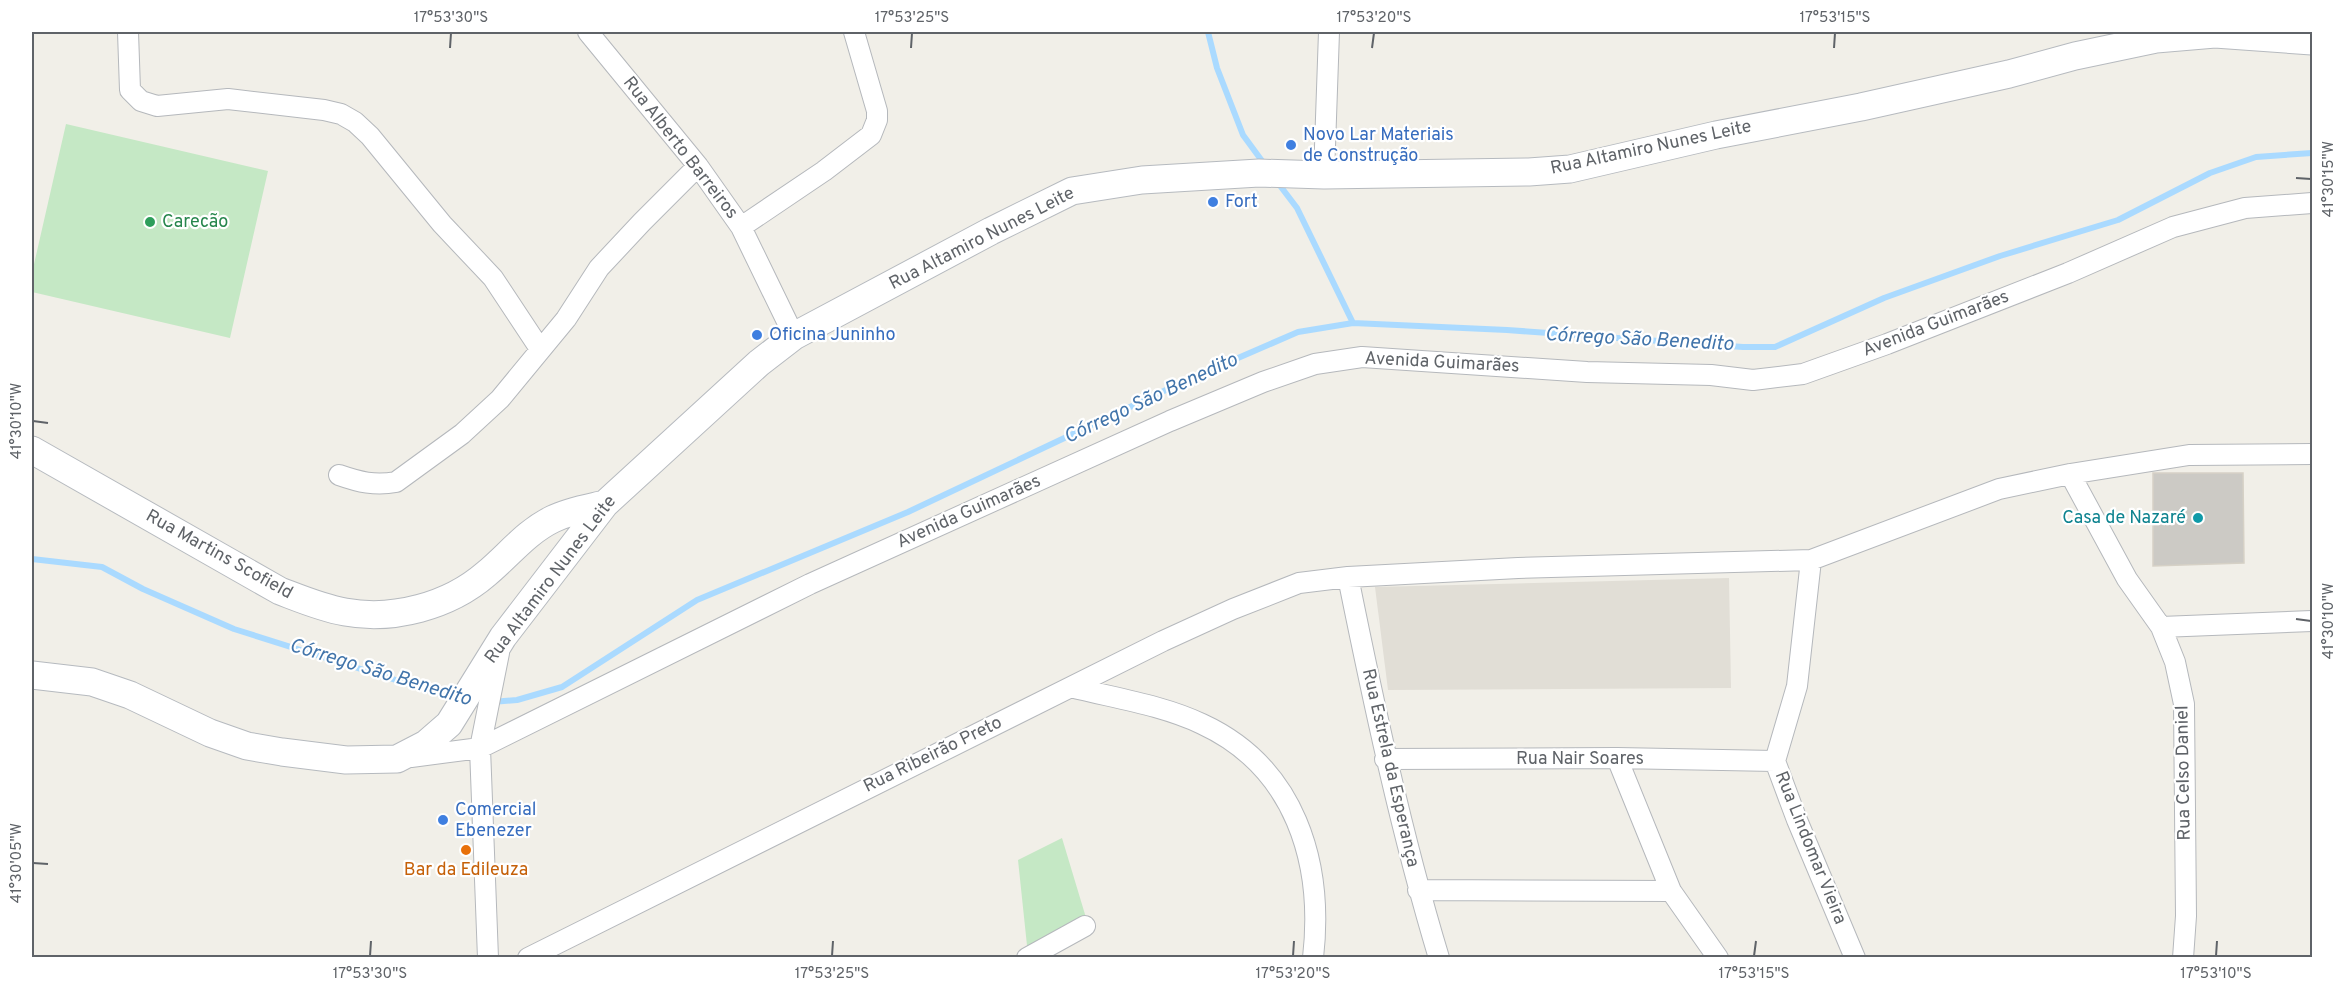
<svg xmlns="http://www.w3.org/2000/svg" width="2344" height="989" font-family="Overpass,sans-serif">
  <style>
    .education { fill: #e1ded6 }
    .green { fill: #c5e8c5 }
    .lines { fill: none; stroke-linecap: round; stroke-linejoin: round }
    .stream { stroke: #aadaff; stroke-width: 6 }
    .building { fill: #cccac5; stroke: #d6d1c6; stroke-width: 1.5 }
    .street-casing { stroke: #b5b8bc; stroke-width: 22 }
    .secondary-casing { stroke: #b6babf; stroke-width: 29 }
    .street { stroke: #fff; stroke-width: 20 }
    .secondary { stroke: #fff; stroke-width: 27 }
    .ticks { fill: none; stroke: #5f6368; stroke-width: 2 }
    .shop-dot { fill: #3f7fe0; stroke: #fff; stroke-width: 2 }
    .leisure-dot { fill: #2e9e5b; stroke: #fff; stroke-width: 2 }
    .culture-dot { fill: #0f9aa8; stroke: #fff; stroke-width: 2 }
    .food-dot { fill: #e8710a; stroke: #fff; stroke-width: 2 }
    .labels { text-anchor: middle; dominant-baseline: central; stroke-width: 4.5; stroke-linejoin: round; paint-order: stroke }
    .shop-label { font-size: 18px; fill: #366cbe; stroke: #fff; text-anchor: start }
    .street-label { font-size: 18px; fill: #5f6368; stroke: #fff }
    .leisure-label { font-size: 18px; fill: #27864d; stroke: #fff; text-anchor: start }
    .culture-label { font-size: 18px; fill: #0d838f; stroke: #fff; text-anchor: end }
    .food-label { font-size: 18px; fill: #c56008; stroke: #fff }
    .water-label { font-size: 20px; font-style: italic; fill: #4174aa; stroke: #fff }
    .neatline { fill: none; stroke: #5f6368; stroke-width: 2 }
    .ticks-label { font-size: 15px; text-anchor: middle; fill: #5f6368 }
  </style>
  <rect width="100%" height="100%" fill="#f1efe8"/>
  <path class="education" d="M1729 578 1731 688 1388 690 1375 587Z"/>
  <path class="green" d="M66 124 268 171 230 338 32 292V273Z
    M1062 838 1087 921 1028 955 1018 860Z"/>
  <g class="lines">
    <path class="stream" d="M1208 32 1217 68 1243 135 1265 165
      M1278 183 1297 208 1353 323
      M32 559 102 567 143 589 234 629 456 699
      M492 702 517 700 562 687 697 600 908 512 1185 381 1298 332 1353 323 1507 330 1743 347H1775L1884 298 2000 256 2118 220 2210 173 2256 157 2312 153"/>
  </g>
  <path class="building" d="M2153 473H2243L2244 563 2153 566Z"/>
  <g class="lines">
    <g class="street-casing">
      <path id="street" d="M128 32 130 90 141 101 157 106 228 99 324 110 341 114 355 122 370 136 442 224 493 278 540 349
        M588 32 698 166 741 227 794 336
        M1324 175 1329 32
        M741 227 824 171 871 135 877 120V111L854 32
        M2070 474 2127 579 2161 627 2175 662 2184 704 2186 916 2183 958
        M339 475C359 482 375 486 396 482L462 434 500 399 566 319 599 268 642 222 698 166
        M1811 560 1797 686 1775 761 1797 820 1855 958
        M1348 577C1374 705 1401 832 1439 958
        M2161 627 2312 621
        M1071 687C1114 698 1162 705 1202 724 1295 767 1324 862 1313 958
        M480 748 810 584 1170 421 1263 382 1315 364 1362 357 1587 372 1711 375 1753 380 1803 374 1887 344 2068 273 2173 227 2245 208 2312 203
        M480 748 499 653
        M411 757 480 748 488 958
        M1617 758 1671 891 1718 958
        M1385 759 1617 758 1775 761
        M1418 890 1671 891
        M528 958 1163 641 1233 609 1299 583 1348 577 1518 568 1811 560 1999 489 2070 474 2189 455 2312 454
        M1027 958 1085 926"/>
    </g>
    <g class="secondary-casing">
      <path id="secondary" d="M32 450 280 591C301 599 322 608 345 612 393 621 449 606 486 574 508 556 526 532 553 519 569 511 588 508 605 504
        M32 675 92 682 130 695 210 733 247 746 282 752 346 760 397 759 426 744 449 724 503 637 605 504 759 363 794 336 991 231 1072 191 1142 180 1259 173 1324 175 1529 172 1570 169 1716 135 1861 107 2009 74 2075 56 2156 39 2215 34 2312 41"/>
    </g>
    <use href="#street" class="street"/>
    <use href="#secondary" class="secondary"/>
  </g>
  <path class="ticks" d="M450 48 451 33M911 48 912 33M1372 48 1374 33M1834 48 1835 33M2296 178 2311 179M33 421 48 423M2296 619 2311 621M33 863 48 864M370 956 371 941M832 956 833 941M1293 956 1294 941M1754 956 1756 941M2216 956 2217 941"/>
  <g class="shop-dot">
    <circle cx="1291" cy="145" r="6"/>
    <circle cx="1213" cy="202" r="6"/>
    <circle cx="757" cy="335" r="6"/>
    <circle cx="443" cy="820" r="6"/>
  </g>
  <circle class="leisure-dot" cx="150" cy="222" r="6"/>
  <circle class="culture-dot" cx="2198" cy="518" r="6"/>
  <circle class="food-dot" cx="466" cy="850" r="6"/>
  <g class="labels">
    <g class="shop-label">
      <text x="1303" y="135">Novo Lar Materiais<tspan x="1303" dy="21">de Construção</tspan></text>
      <text x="1225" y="202">Fort</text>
      <text x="769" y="335">Oficina Juninho</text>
      <text x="455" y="810">Comercial<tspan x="455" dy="21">Ebenezer</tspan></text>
    </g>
    <g class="street-label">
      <text transform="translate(680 148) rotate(52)">Rua Alberto Barreiros</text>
      <text transform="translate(1651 148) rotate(-12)">Rua Altamiro Nunes Leite</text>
      <text transform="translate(982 239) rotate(-27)">Rua Altamiro Nunes Leite</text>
      <text transform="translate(1936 324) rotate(-21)">Avenida Guimarães</text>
      <text transform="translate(1442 363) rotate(3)">Avenida Guimarães</text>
      <text transform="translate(969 512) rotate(-24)">Avenida Guimarães</text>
      <text transform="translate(219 555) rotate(29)">Rua Martins Scofield</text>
      <text transform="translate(551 580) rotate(-53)">Rua Altamiro Nunes Leite</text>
      <text transform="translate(933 755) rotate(-26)">Rua Ribeirão Preto</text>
      <text x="1580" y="759">Rua Nair Soares</text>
      <text transform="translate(1390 768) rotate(77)">Rua Estrela da Esperança</text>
      <text transform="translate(2184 773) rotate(-91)">Rua Celso Daniel</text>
      <text transform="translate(1810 848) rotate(68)">Rua Lindomar Vieira</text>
    </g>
    <g class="leisure-label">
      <text x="162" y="222">Carecão</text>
    </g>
    <g class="culture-label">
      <text x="2186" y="518">Casa de Nazaré</text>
    </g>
    <g class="food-label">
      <text x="466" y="870">Bar da Edileuza</text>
    </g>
    <g class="water-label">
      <text transform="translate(1639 340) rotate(3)">Córrego São Benedito</text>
      <text transform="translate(1151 399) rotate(-25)">Córrego São Benedito</text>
      <text transform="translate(380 673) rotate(17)">Córrego São Benedito</text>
    </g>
  </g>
  <rect width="2344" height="989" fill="none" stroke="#ffffff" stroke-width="66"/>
  <rect x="33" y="33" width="2278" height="923" class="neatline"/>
  <g class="ticks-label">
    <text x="451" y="22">17°53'30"S</text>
    <text x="912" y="22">17°53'25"S</text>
    <text x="1374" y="22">17°53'20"S</text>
    <text x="1835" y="22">17°53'15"S</text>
    <text transform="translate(2328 179) rotate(-90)" y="5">41°30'15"W</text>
    <text transform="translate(16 421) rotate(-90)" y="5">41°30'10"W</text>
    <text transform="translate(2328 621) rotate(-90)" y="5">41°30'10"W</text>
    <text transform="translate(16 863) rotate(-90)" y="5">41°30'05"W</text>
    <text x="370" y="978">17°53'30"S</text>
    <text x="832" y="978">17°53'25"S</text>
    <text x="1293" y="978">17°53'20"S</text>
    <text x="1754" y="978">17°53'15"S</text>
    <text x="2216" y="978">17°53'10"S</text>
  </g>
</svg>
